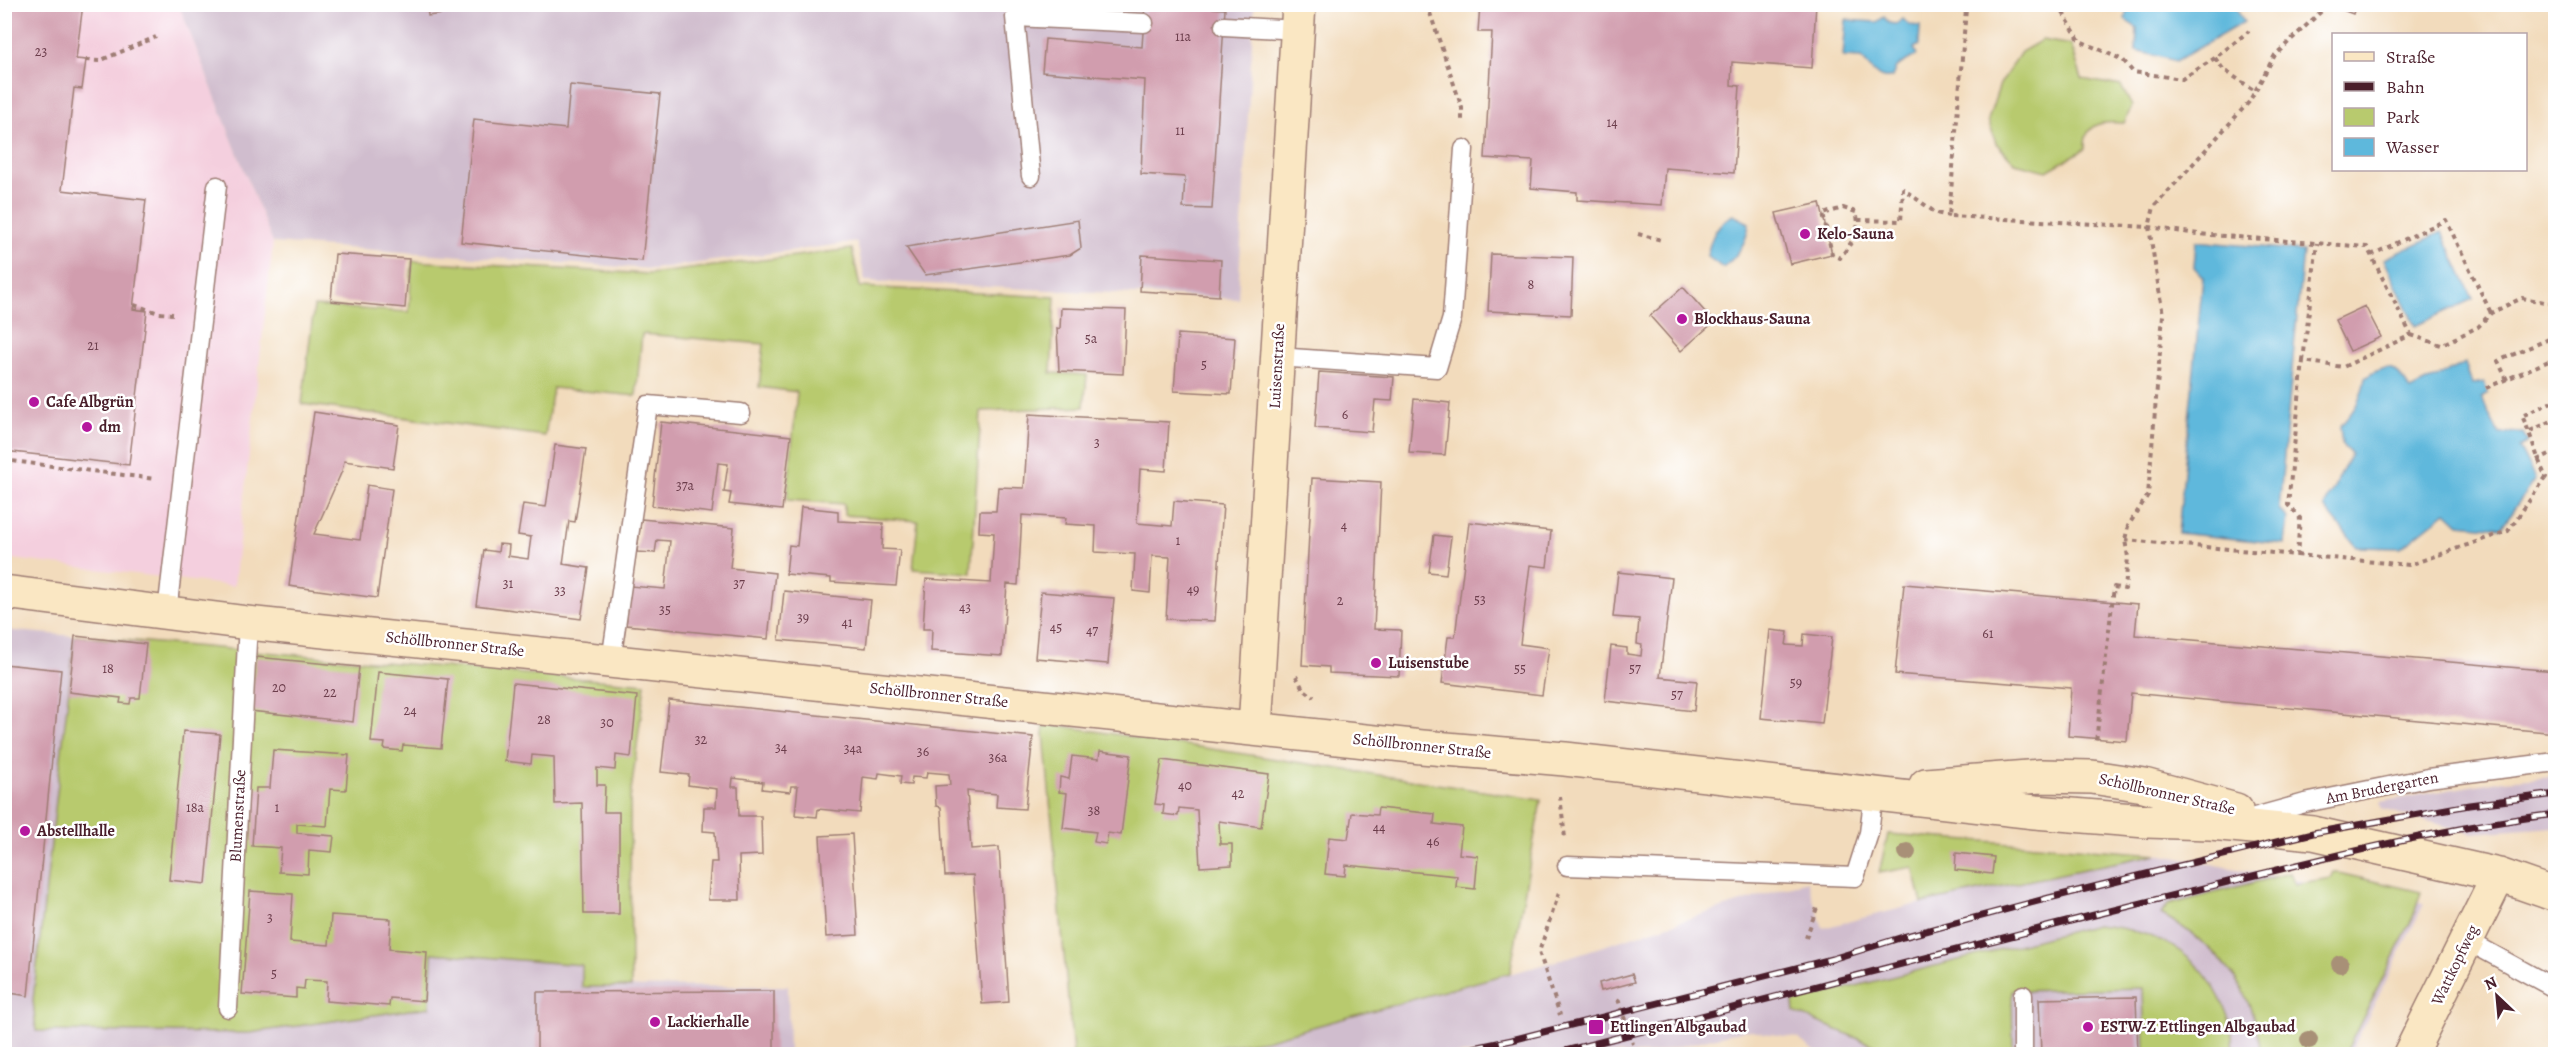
<svg xmlns="http://www.w3.org/2000/svg" width="2560" height="1059" font-family="Alegreya,serif">
  <style>
    .built { fill: #f4cfde }
    .industrial { fill: #d0bdce }
    .green { fill: #b8ca6e; stroke: #81744c; stroke-width: 1.5 }
    .water { fill: #5eb8dc; stroke: #546c84; stroke-width: 1.5 }
    .building { fill: #d19dae }
    .lines { fill: none; stroke-linecap: round; stroke-linejoin: round }
    .lane-casing { stroke: #9e7d74; stroke-width: 21 }
    .secondary-casing { stroke: #9e7d74; stroke-width: 36 }
    .path { stroke: #9e7d74; stroke-width: 4; stroke-dasharray: 4.5 4.5; stroke-linecap: butt }
    .lane { stroke: #fff; stroke-width: 18 }
    .secondary { stroke: #fae7c3; stroke-width: 33 }
    .rail-casing { stroke: #4a1f2b; stroke-width: 7 }
    .rail { stroke: #fff; stroke-width: 4.5; stroke-dasharray: 14; stroke-linecap: butt }
    .tree { fill: #a89077 }
    .poi-dot { fill: #b5179e; stroke: #fff; stroke-width: 2 }
    .labels { text-anchor: middle; dominant-baseline: central; stroke-width: 5; stroke-linejoin: round; paint-order: stroke }
    .number-label { font-size: 14px; fill: #6c3e4c }
    .poi-label { font-size: 16px; font-weight: bold; fill: #4a1f2b; stroke: #fff; text-anchor: start }
    .street-label { font-size: 16px; fill: #4a1f2b; stroke: #fff }
  </style>
  <rect width="100%" height="100%" fill="#fff"/>
  <filter id="ink" filterUnits="userSpaceOnUse"><feTurbulence type="fractalNoise" baseFrequency=".0167" numOctaves="2"/><feDisplacementMap in="SourceGraphic" scale="12" xChannelSelector="R" yChannelSelector="G"/><feConvolveMatrix kernelMatrix="1 2 1 2 8 2 1 2 1" color-interpolation-filters="sRGB"/></filter>
  <filter id="wash" filterUnits="userSpaceOnUse"><feTurbulence type="fractalNoise" baseFrequency=".008" numOctaves="4" result="noise"/><feDisplacementMap in="SourceGraphic" scale="24" xChannelSelector="R" yChannelSelector="G"/><feGaussianBlur stdDeviation="1.35" result="paint"/><feColorMatrix in="noise" values="0 0 0 0 0 0 0 0 0 0 0 0 0 0 0 0 0 1.4 0 .05"/><feComposite in="paint" operator="in"/></filter>
  <g filter="url(#wash)">
    <rect width="100%" height="100%" fill="#f2dbbc"/>
    <path class="built" d="M5 5H179L273 243 234 586 5 558Z"/>
    <path class="industrial" d="M179 5H1254L1238 299 865 281 857 242 653 269 273 243Z
      M4 630 75 636 33 1000 37 1031 430 1007 432 953 582 965 583 987 788 986 789 1054H5Z
      M2555 776V827L2472 833 2382 809 2380 802 2504 780Z
      M2157 854 2424 904 2350 1054H1819L1797 1038 1744 1030 1649 1054H1171L1265 1040 1553 962 1807 881 1823 928 1922 903Z"/>
    <path class="green" d="M2042 40 2071 45 2082 79 2121 86 2132 106 2124 123C2102 121 2084 122 2085 149L2047 171 2015 163 1996 143 1988 120 2000 84 2021 52Z
      M852 249 860 287 1055 297 1051 373 1087 375 1084 407 981 411 971 573 913 569 918 521 844 515V504L787 500 797 392 759 387 764 344 642 334 636 396 553 388 545 436 302 404 314 306 409 312 412 261 650 274Z
      M75 636 645 684 630 800 631 987H582V965L432 953 430 1007 249 1033 36 1031 33 1000Z
      M1043 723 1541 800 1510 973 1265 1040 1171 1054H1073Z
      M1888 834 2157 854 1922 903 1913 867 1879 873Z
      M2334 872 2421 892 2413 917 2345 1054H2261C2254 987 2218 946 2161 914L2168 905 2290 873 2295 884 2331 878Z
      M2096 925C2162 930 2208 957 2230 1022 2233 1032 2232 1044 2233 1054H2145L2143 988 2012 991 2013 1054H1887L1873 1045 1794 1012 1793 1002Z"/>
    <path class="water" d="M2235 5 2244 22 2176 61 2136 51 2137 28 2125 20 2128 5Z
      M1884 17 1889 23 1896 24 1903 19 1909 25 1920 26 1919 45 1914 48 1917 55 1896 67 1892 77C1878 83 1871 67 1861 58L1843 57 1846 20 1877 22Z
      M1733 215 1749 223C1747 243 1738 255 1723 268L1707 256C1711 237 1716 224 1733 215Z
      M2442 232 2473 299 2415 326 2384 259Z
      M2196 241 2303 251 2279 509 2288 518 2285 544 2178 533 2203 277 2194 267Z
      M2465 363 2472 384 2484 382 2488 393 2481 397 2499 434 2523 433 2528 442 2519 447 2535 479 2501 528 2459 524 2446 512 2401 548 2357 547 2324 507 2351 454 2342 445 2340 426C2354 412 2362 398 2365 378 2388 361 2398 367 2410 390Z"/>
    <g id="blocks">
      <path class="building" d="M4 4H83L76 59 86 60 82 89 74 88 62 190 146 200 133 309 147 311 129 465 4 451Z
        M427 4H502V6L428 16Z
        M1145 4 1225 9 1212 209 1183 208 1185 177 1141 174 1145 80 1042 72 1045 39 1142 47Z
        M1480 4H1816L1812 68 1732 62 1731 85 1740 86 1734 173 1665 168 1662 205 1577 200V192L1531 188 1533 161 1485 158 1492 32H1478Z
        M2327 4H2356L2353 14Z
        M570 85 660 94 642 261 461 242 474 119 566 129Z
        M1820 203 1832 254 1790 264 1776 213Z
        M1078 220 1081 248 1070 255 925 275 906 247Z
        M335 254 409 259 405 308 331 301Z
        M1491 254 1573 257 1571 315 1488 311Z
        M1142 255 1221 260 1219 296 1140 291Z
        M1683 287 1714 322 1681 351 1650 316Z
        M2365 306 2381 337 2350 351 2335 320Z
        M1061 308 1126 310 1123 374 1059 371 1057 328 1060 329Z
        M1178 334 1235 338 1231 394 1174 391Z
        M1319 372 1394 377 1392 401 1375 400 1372 432 1315 428Z
        M1414 399 1450 403 1445 455 1409 453Z
        M314 412 399 425 393 468 344 461 342 471 314 534 360 540 367 485 392 489 377 598 289 586Z
        M1029 414 1169 422 1166 471 1140 469 1137 523 1172 526 1174 501 1223 505 1215 621 1166 619 1170 557 1152 556 1150 593 1133 591 1135 554 1095 552 1096 526 1065 524 1066 518 1022 515 1018 585 1007 584 1002 656 931 651 932 629H923L926 579 991 583 994 533 979 532 980 511H996L998 487 1024 488Z
        M661 422 791 436 782 510 729 504 731 493 724 492 728 464 718 463 712 513 652 506Z
        M555 445 586 449 575 522 569 521 563 564 589 568 581 619 476 605 484 550 498 552 499 544 509 545 508 556 528 559 531 537 518 535 523 504 546 507Z
        M1312 478 1381 482 1374 629 1401 630 1399 676 1329 673V667L1302 665Z
        M801 507 838 511V521L883 523 882 549 900 550 896 586 831 582V578L786 574 789 545 797 546Z
        M641 519 734 528 730 568 775 573 768 639 626 625 630 586 665 589 670 541 657 540 655 553 637 552Z
        M1469 522 1551 531 1547 567 1530 565 1520 644 1549 648 1542 695 1442 683 1448 637H1455Z
        M1434 535 1451 537 1446 574 1429 572Z
        M1618 572 1672 578 1660 677 1697 681 1694 711 1605 701 1611 646 1627 648V654L1641 656 1642 645 1637 644 1639 619 1613 617Z
        M1904 584 2138 604 2135 635 2556 671V733L2131 693 2127 741 2068 736 2071 688 1895 674Z
        M784 591 871 600 866 648 779 640Z
        M1041 592 1114 598 1108 664 1035 658Z
        M1770 630 1788 632 1786 645 1803 646 1804 634 1832 637 1822 724 1761 718Z
        M75 636 146 644 140 698H131L130 704 120 703 121 698 69 692Z
        M256 657 359 667 353 722 250 711Z
        M4 664 61 670 28 996 4 992Z
        M378 672 448 679 441 748 403 745 402 751 384 749 385 743 371 742Z
        M513 683 637 696 631 757 616 755 615 770 597 768V785H605L604 812H619V914H584L582 803 555 804 554 757 532 755 531 764 505 761Z
        M669 700 1033 737 1025 809 996 807 997 794 967 791 971 849 999 847 1009 1002 982 1004 973 875 945 876 941 807 936 806 935 786 950 785 949 774 927 772 926 778 912 777 911 785 900 784 901 776 879 773 878 779 863 777 860 813 818 809 817 817 795 815 798 786H791L790 792 762 789 763 782 733 778 732 787H738L739 816H761L762 855 739 856 740 900H708L711 862H717L715 832 703 831 704 807H716L717 789 688 785 689 775 661 772Z
        M183 731 220 734 206 884 169 880Z
        M273 750 349 755 346 790 330 789 327 826 297 824V833L334 836 332 852 309 850 308 874 279 872 281 848 252 846 256 788H270Z
        M1100 751 1131 755 1121 835 1108 833 1106 844 1094 842 1096 832 1063 828 1067 793 1059 792 1060 777 1069 779 1072 756 1099 759Z
        M1162 760 1269 774 1261 827 1219 821 1220 844H1232V865L1200 867 1197 810 1179 808 1178 816 1163 814 1164 805 1155 804Z
        M1378 808 1435 814 1434 824 1462 827 1459 854 1478 856 1475 889 1456 887 1457 876 1346 865 1345 876 1325 874 1329 837 1348 839 1352 813 1377 815Z
        M852 834 858 935 826 937 820 836Z
        M1956 853 1994 857 1992 874 1955 870Z
        M250 891 293 894 290 942 329 945 331 915 391 919 389 949 427 952 424 1001 390 998 389 1006 326 1001 327 981 305 980 304 989 296 988V998L242 994Z
        M1632 974 1635 982 1601 991 1599 983Z
        M774 991V1054H537V992Z
        M2136 997 2138 1054H2041L2039 999Z"/>
    </g>
  </g>
  <g filter="url(#ink)">
    <use href="#blocks" fill-opacity="0" stroke="#9e7d74" stroke-width="1.5"/>
    <g class="lines">
      <g class="lane-casing">
        <path id="lane" d="M1224 26 1298 30
          M1031 176 1015 17 1144 23
          M1277 357 1437 368 1452 318 1464 149
          M167 612 217 186
          M611 661 648 405 741 413
          M2251 818 2305 803 2428 778 2556 762
          M1567 866 1855 877 1869 833 1874 792
          M2468 941 2556 989
          M2023 995V1054
          M228 1008 248 623"/>
      </g>
      <g class="secondary-casing">
        <path id="secondary" d="M4 592 248 623 1422 747 1565 759 2035 812 2146 821 2211 823 2313 833 2499 875 2556 895
          M1255 728 1299 4
          M1926 785 2041 776 2092 777 2144 785 2236 810
          M2410 1054 2499 875"/>
      </g>
      <path class="path" d="M1427 4 1462 108V121
        M1962 4 1966 9 1949 216 2149 227 2163 315 2148 495 2128 526 2125 540 2128 557 2125 589 2114 587 2096 742
        M2064 4 2062 11 2080 41 2123 60 2133 72 2182 79 2215 58 2249 31
        M2215 58 2223 69 2255 91
        M86 60 99 61 156 37
        M1843 208 1856 212C1862 231 1851 243 1840 258L1832 254 1823 214Z
        M1858 220 1901 221 1903 189 1936 213 1949 216
        M1638 234 1662 240
        M2371 255 2446 220 2491 313
        M134 305 159 313 173 314
        M2411 335 2441 345 2478 327 2491 313 2522 298 2556 304
        M2303 361 2317 243
        M2507 380 2498 361 2556 336
        M2486 388 2556 358
        M2530 431 2556 419
        M4 460 155 479
        M2537 460 2556 451
        M2125 540 2297 555 2300 518 2288 505 2303 361 2343 367 2411 335 2367 247 2198 234 2149 227 2154 207 2249 102 2275 55 2328 5
        M2297 555 2409 565 2508 531 2546 477C2536 457 2532 436 2522 416L2556 400
        M1296 676 1303 689 1314 697
        M1560 796 1565 838
        M1559 893 1539 952 1560 1015
        M1806 938 1818 905
        M1618 999 1633 1044"/>
      <use href="#lane" class="lane"/>
      <use href="#secondary" class="secondary"/>
      <g class="rail-casing">
        <path id="rail" d="M1445 1054 1512 1040 1832 959 1903 937 2049 898 2313 833 2469 805 2556 794
          M1553 1054C1766 1000 1978 943 2191 891 2312 862 2431 829 2556 814"/>
      </g>
      <use href="#rail" class="rail"/>
    </g>
    <g class="tree">
      <circle cx="1907" cy="852" r="9"/>
      <circle cx="2340" cy="964" r="9"/>
      <circle cx="2309" cy="1040" r="9"/>
    </g>
  </g>
  <g class="poi-dot">
    <circle cx="1805" cy="234" r="6"/>
    <circle cx="1682" cy="319" r="6"/>
    <circle cx="34" cy="402" r="6"/>
    <circle cx="87" cy="427" r="6"/>
    <circle cx="1376" cy="663" r="6"/>
    <circle cx="25" cy="831" r="6"/>
    <circle cx="655" cy="1022" r="6"/>
    <rect x="1588" y="1019" width="16" height="16" rx="3"/>
    <circle cx="2088" cy="1027" r="6"/>
  </g>
  <g class="labels">
    <g class="number-label">
      <text x="1183" y="36">11a</text>
      <text x="41" y="51">23</text>
      <text x="1612" y="122">14</text>
      <text x="1180" y="130">11</text>
      <text x="1531" y="284">8</text>
      <text x="1091" y="338">5a</text>
      <text x="93" y="345">21</text>
      <text x="1204" y="364">5</text>
      <text x="1345" y="414">6</text>
      <text x="1097" y="442">3</text>
      <text x="685" y="485">37a</text>
      <text x="1344" y="525">4</text>
      <text x="1178" y="540">1</text>
      <text x="508" y="583">31</text>
      <text x="739" y="583">37</text>
      <text x="1193" y="589">49</text>
      <text x="560" y="590">33</text>
      <text x="1480" y="599">53</text>
      <text x="1340" y="600">2</text>
      <text x="965" y="607">43</text>
      <text x="665" y="609">35</text>
      <text x="803" y="617">39</text>
      <text x="847" y="622">41</text>
      <text x="1056" y="627">45</text>
      <text x="1092" y="630">47</text>
      <text x="1988" y="633">61</text>
      <text x="108" y="668">18</text>
      <text x="1520" y="668">55</text>
      <text x="1635" y="668">57</text>
      <text x="1796" y="682">59</text>
      <text x="279" y="687">20</text>
      <text x="330" y="692">22</text>
      <text x="1677" y="694">57</text>
      <text x="410" y="710">24</text>
      <text x="544" y="719">28</text>
      <text x="607" y="722">30</text>
      <text x="701" y="739">32</text>
      <text x="781" y="747">34</text>
      <text x="853" y="748">34a</text>
      <text x="923" y="751">36</text>
      <text x="998" y="757">36a</text>
      <text x="1185" y="785">40</text>
      <text x="1238" y="793">42</text>
      <text x="195" y="807">18a</text>
      <text x="277" y="807">1</text>
      <text x="1094" y="810">38</text>
      <text x="1379" y="827">44</text>
      <text x="1433" y="841">46</text>
      <text x="270" y="917">3</text>
      <text x="274" y="973">5</text>
    </g>
    <g class="poi-label">
      <text x="1817" y="234">Kelo-Sauna</text>
      <text x="1694" y="319">Blockhaus-Sauna</text>
      <text x="46" y="402">Cafe Albgrün</text>
      <text x="99" y="427">dm</text>
      <text x="1388" y="663">Luisenstube</text>
      <text x="37" y="831">Abstellhalle</text>
      <text x="667" y="1022">Lackierhalle</text>
      <text x="1610" y="1027">Ettlingen Albgaubad</text>
      <text x="2100" y="1027">ESTW-Z Ettlingen Albgaubad</text>
    </g>
    <g class="street-label">
      <text transform="translate(1277 366) rotate(-87)">Luisenstraße</text>
      <text transform="translate(455 644) rotate(6)">Schöllbronner Straße</text>
      <text transform="translate(939 695) rotate(6)">Schöllbronner Straße</text>
      <text transform="translate(1422 746) rotate(6)">Schöllbronner Straße</text>
      <text transform="translate(2382 788) rotate(-11)">Am Brudergarten</text>
      <text transform="translate(2167 794) rotate(13)">Schöllbronner Straße</text>
      <text transform="translate(238 816) rotate(-87)">Blumenstraße</text>
      <text transform="translate(2455 965) rotate(-64)">Wattkopfweg</text>
    </g>
  </g>
  <rect width="2560" height="1059" fill="none" stroke="#fff" stroke-width="24"/>
  <rect x="2332" y="33" width="195" height="138" fill="#ffffff" stroke="#b7a5aa" stroke-width="1.5"/>
  <rect x="2344" y="52" width="30" height="9" fill="#fae7c3" stroke="#b7a5aa" stroke-width="1.5"/>
  <text x="2386" y="63" font-size="18" fill="#4a1f2b">Straße</text>
  <rect x="2344" y="82" width="30" height="9" fill="#4a1f2b" stroke="#b7a5aa" stroke-width="1.5"/>
  <text x="2386" y="93" font-size="18" fill="#4a1f2b">Bahn</text>
  <rect x="2344" y="108" width="30" height="18" fill="#b8ca6e" stroke="#b7a5aa" stroke-width="1.5"/>
  <text x="2386" y="123" font-size="18" fill="#4a1f2b">Park</text>
  <rect x="2344" y="138" width="30" height="18" fill="#5eb8dc" stroke="#b7a5aa" stroke-width="1.5"/>
  <text x="2386" y="153" font-size="18" fill="#4a1f2b">Wasser</text>
  <g transform="translate(2497 996) rotate(334)" stroke="#ffffff" stroke-width="4.5" paint-order="stroke">
  <path d="M0-4.5L10 22L0 15L-10 22Z" fill="#4a1f2b"/>
  <text y="-9" font-size="16" font-weight="bold" text-anchor="middle" fill="#4a1f2b">N</text>
  </g>
</svg>
